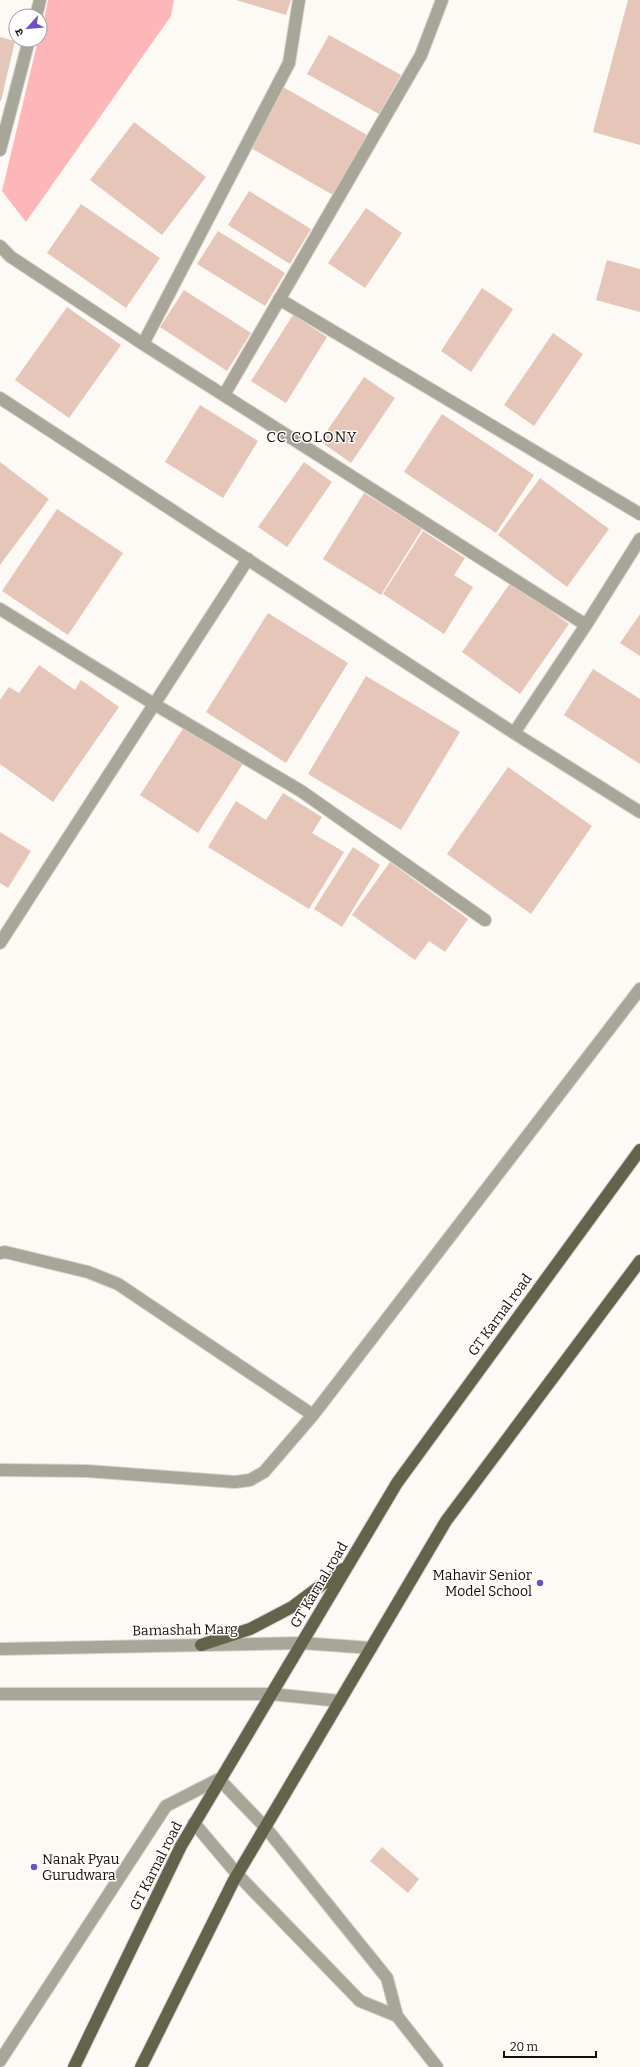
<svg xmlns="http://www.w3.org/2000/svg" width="640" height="2067" font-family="Bitter,'Noto Sans Devanagari',serif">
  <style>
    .green { fill: #feb7b9 }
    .building { fill: #e6c6b8 }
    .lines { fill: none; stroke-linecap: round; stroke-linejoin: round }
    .minor-casing { stroke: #d8d3ce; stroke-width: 14 }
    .major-casing { stroke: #d8d3ce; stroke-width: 14 }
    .minor { stroke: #a7a699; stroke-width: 12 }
    .major { stroke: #63624b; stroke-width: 12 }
    .poi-dot { fill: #6c50c9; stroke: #fff; stroke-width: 1.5 }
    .labels { text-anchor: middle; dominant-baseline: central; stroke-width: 3; stroke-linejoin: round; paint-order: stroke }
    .street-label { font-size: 14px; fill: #150e06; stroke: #fff }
    .poi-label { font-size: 14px; fill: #150e06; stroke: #fff; text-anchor: end }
    .neighbourhood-label { font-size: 15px; letter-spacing: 1px; fill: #150e06; stroke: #fff }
  </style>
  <rect width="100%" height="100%" fill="#fdf9f4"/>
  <path class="green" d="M48 0H174L171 16 26 222 2 191 38 40H40Z"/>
  <path class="building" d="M236 0H291L286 15Z
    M628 0H640V145L593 132Z
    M329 35 401 75 379 114 307 74Z
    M0 37 15 41 1 101H0Z
    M283 87 367 135 333 195 249 147Z
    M134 122 206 177 162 235 90 180Z
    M249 191 311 229 290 264 228 225Z
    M81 204 160 258 126 308 47 253Z
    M366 208 402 233 365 288 328 263Z
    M218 231 285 273 265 306 197 264Z
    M607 260 640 269V312L596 300Z
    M482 288 513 309 471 372 441 351Z
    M184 290 251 333 227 371 160 327Z
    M67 307 121 345 69 418 15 380Z
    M293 315 327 337 286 403 251 381Z
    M553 333 583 354 534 426 504 405Z
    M364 377 395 398 351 463 320 441Z
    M200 405 258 441 223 498 165 462Z
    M442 414 534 475 496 533 404 472Z
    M0 462 49 499 0 565Z
    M304 462 332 482 287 547 258 527Z
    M540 478 609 529 567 587 498 535Z
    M364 493 422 529 381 595 323 559Z
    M57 509 123 553 68 635 2 591Z
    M423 531 465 558 454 575 473 587 444 634 383 594Z
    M511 582 569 624 520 694 462 652Z
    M268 613 348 663 286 763 206 712Z
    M640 614V656L620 643Z
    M39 665 75 690 81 680 119 707 53 802 0 764V700L9 687 19 693Z
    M593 669 640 699V764L564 715Z
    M366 676 460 732 401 830 308 774Z
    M186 724 244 762 198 833 140 795Z
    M508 767 592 826 531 914 447 854Z
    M283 793 322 817 312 833 344 852 309 909 208 847 236 801 266 820Z
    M0 832 31 851 8 888 0 883Z
    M353 847 380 865 342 927 314 909Z
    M390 862 468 919 445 952 429 941 415 960 352 915Z
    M382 1847 419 1879 408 1893 370 1861Z"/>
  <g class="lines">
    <g class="minor-casing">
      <path id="minor" d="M299 0 289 63 143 344 586 625 514 733 640 812
        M36 16 40 0
        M0 150 29 40
        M0 246 11 257 143 344
        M279 299 640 514
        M224 395 421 55 442 0
        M0 398 514 733
        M0 609 154 704 301 791 485 920
        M586 625 640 539
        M0 943 248 559
        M0 1253 5 1252 88 1272 118 1284 313 1415
        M0 1470 87 1471 235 1482 250 1480 264 1472 313 1415 640 989
        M0 1649 302 1643 371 1648
        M0 1694H271L340 1701
        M194 1823 238 1875 360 2001 397 2016
        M0 2061 166 1806 219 1779 266 1828 387 1978 397 2016 437 2067"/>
    </g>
    <g class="major-casing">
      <path id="major" d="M201 1645 250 1629 292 1607 343 1569
        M74 2067 181 1846 397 1483 640 1150
        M141 2067 234 1880 446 1521 640 1261"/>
    </g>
    <use href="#minor" class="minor"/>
    <use href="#major" class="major"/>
  </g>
  <g class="poi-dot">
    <circle cx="540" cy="1583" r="4"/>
    <circle cx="34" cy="1867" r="4"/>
  </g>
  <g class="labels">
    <g class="street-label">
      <text transform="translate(500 1315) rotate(-54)">GT Karnal road</text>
      <text transform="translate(319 1585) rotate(-59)">GT Karnal road</text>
      <text transform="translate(185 1630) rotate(-1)">Bamashah Marg</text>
      <text transform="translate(156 1866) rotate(-63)">GT Karnal road</text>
    </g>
    <g class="poi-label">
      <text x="532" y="1575">Mahavir Senior<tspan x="532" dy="16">Model School</tspan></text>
      <text x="42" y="1859" text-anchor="start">Nanak Pyau<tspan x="42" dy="16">Gurudwara</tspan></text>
    </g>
    <g class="neighbourhood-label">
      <text x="312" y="437">CC COLONY</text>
    </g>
  </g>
  <g transform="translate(28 28) rotate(243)"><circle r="19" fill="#ffffff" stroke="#a19f9b"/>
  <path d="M0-3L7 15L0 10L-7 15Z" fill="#6c50c9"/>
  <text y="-6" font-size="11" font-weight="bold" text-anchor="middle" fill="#150e06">उ</text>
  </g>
  <path d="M504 2051v6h92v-6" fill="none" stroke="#150e06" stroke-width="2"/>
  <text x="510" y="2051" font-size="12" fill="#150e06" stroke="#ffffff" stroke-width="3" paint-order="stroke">20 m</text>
</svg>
